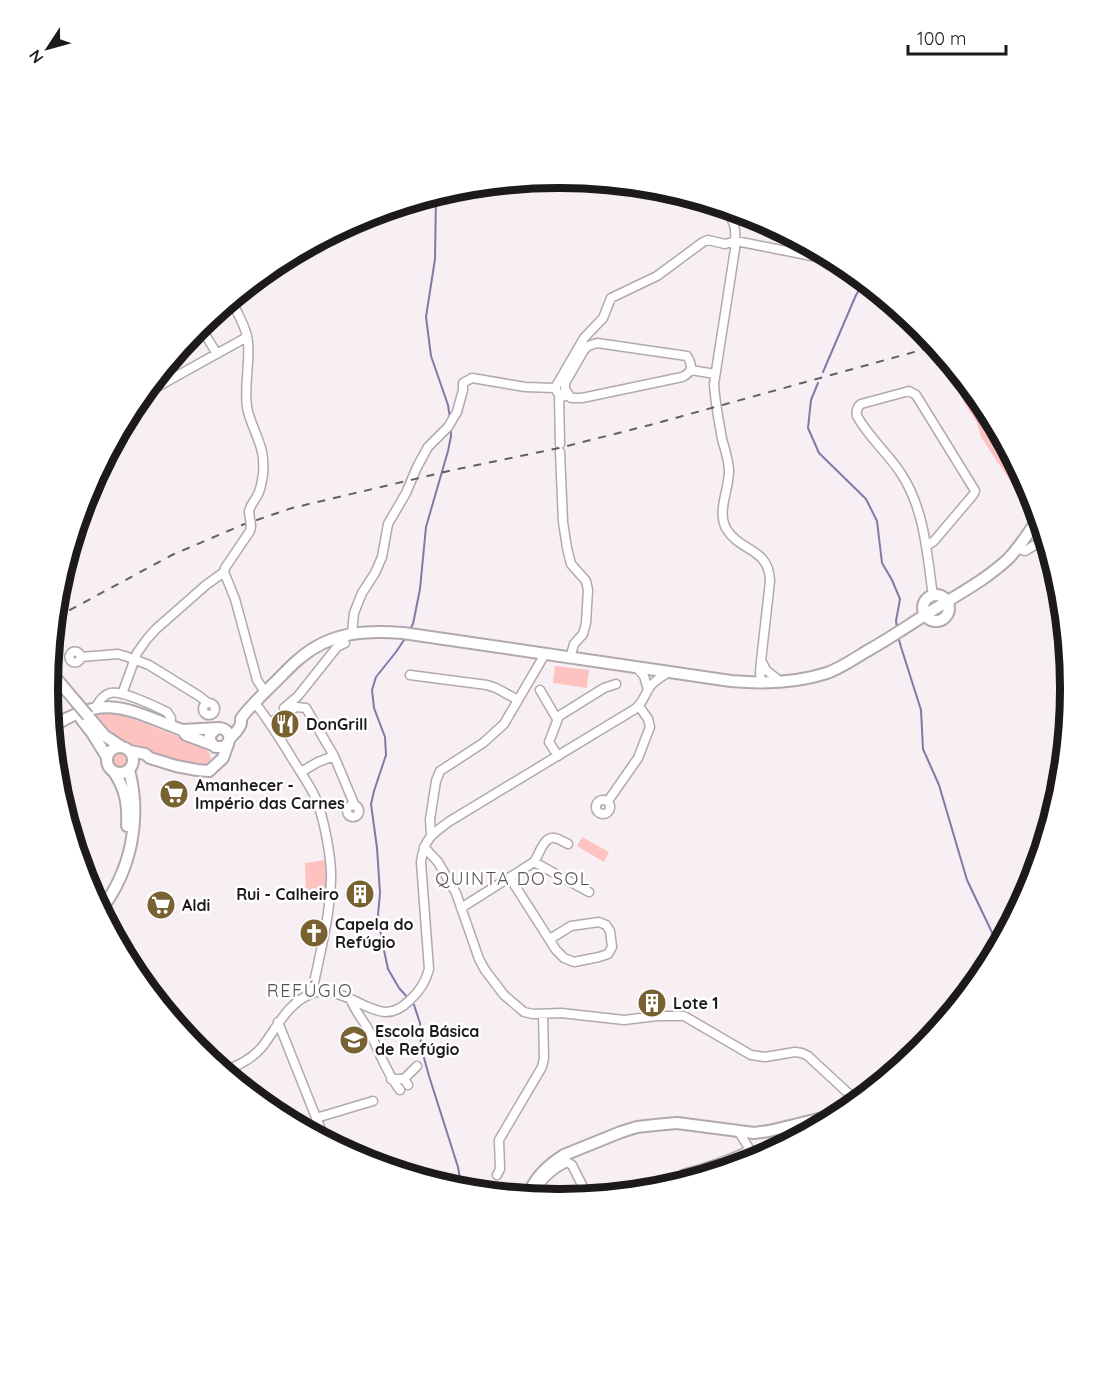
<svg xmlns="http://www.w3.org/2000/svg" width="1118" height="1377" font-family="Quicksand,sans-serif">
  <style>
    .green { fill: #fec2c1; fill-rule: evenodd }
    .lines { fill: none; stroke-linecap: round; stroke-linejoin: round }
    .stream { stroke: #8179a7; stroke-width: 2 }
    .minor-casing { stroke: #b1a9af; stroke-width: 11 }
    .major-casing { stroke: #b1a9af; stroke-width: 14 }
    .minor { stroke: #fff; stroke-width: 8 }
    .major { stroke: #fff; stroke-width: 10 }
    .rail { stroke: #656063; stroke-width: 2; stroke-dasharray: 8 8; stroke-linecap: butt }
    .minor-bridge-casing { stroke: #b1a9af; stroke-width: 11; stroke-linecap: butt }
    .major-bridge-casing { stroke: #b1a9af; stroke-width: 14; stroke-linecap: butt }
    .minor-bridge { stroke: #fff; stroke-width: 8 }
    .major-bridge { stroke: #fff; stroke-width: 10 }
    .labels { text-anchor: middle; dominant-baseline: central; stroke-width: 5; stroke-linejoin: round; paint-order: stroke }
    .poi-label { font-size: 16px; font-weight: bold; fill: #1d1a1c; stroke: #fff; text-anchor: start }
    .neighbourhood-label { font-size: 18px; letter-spacing: 1.5px; fill: #595157; stroke: #fff }
    .rim { fill: none; stroke: #1d1a1c; stroke-width: 8 }
  </style>
  <rect width="100%" height="100%" fill="#f8eff5"/>
  <path class="green" d="M940 352 984 405 1008 449V466L1019 482 1022 480 1031 493 1036 508 1032 514 981 437 977 423 963 401 962 388 941 358 932 354ZM972 394 991 420 983 426 965 399Z
    M555 666 589 670 587 688 553 683Z
    M101 712 120 714 192 742 206 749 209 753 211 758 210 763C192 773 137 748 118 741L111 737 92 714Z
    M112 760a8 8 0 1 1 16 0a8 8 0 1 1-16 0Z
    M582 837 609 852 604 862 577 846Z
    M325 860 326 874V901L306 899 305 863Z"/>
  <g class="lines">
    <path class="stream" d="M436 194 435 259 426 317 431 356 448 405 450 418
      M823 372 856 295 865 281
      M818 383 811 400 808 428 819 453 866 499 877 521 882 563 892 580 900 599 896 621 897 627
      M410 629 413 624 420 589 426 527 448 451 451 436V427
      M898 636 901 647 921 710 923 749 939 785 967 880 998 945
      M404 640 396 652 376 677 372 690 374 708 385 737 386 755 374 791 371 804 377 848 380 893 378 915 382 941 388 969 399 988 408 998
      M412 1002 414 1005 420 1023 421 1047 429 1076 458 1167 462 1190"/>
    <g class="minor-casing">
      <path id="minor" d="M725 208C736 224 736 229 735 249L714 384C715 403 719 421 722 439 725 450 729 461 729 471 729 491 716 512 727 530 741 552 769 548 770 581L761 661 760 672 761 682
        M232 299C236 314 247 326 248 342 250 364 244 385 247 407 249 419 255 430 259 442 263 452 264 463 263 474 262 481 261 490 257 496 254 502 250 505 249 512
        M200 326 217 354
        M597 343 687 356C693 366 693 372 682 377L582 398H571L565 389V383L584 350 588 346Z
        M691 370 715 374
        M157 387 247 337
        M559 395 560 444
        M568 395 562 397 559 395 555 388 584 338 603 318 611 298 657 276 703 242 708 240 725 244 736 241 837 261
        M560 452 563 522 567 548 571 564 586 581 588 590 586 623 583 634 574 644 570 658
        M251 526 250 531 225 568 224 572 235 599 257 680 265 692
        M926 546 934 541 973 495 975 491 974 489 916 395 909 391 861 404C857 407 856 411 857 416 869 438 889 454 902 475 925 511 927 555 933 596
        M1017 548 1025 551 1045 539
        M352 633 354 613 362 593 375 573 382 557 388 524 406 493 417 467 428 447 448 427 457 412 463 390V383L472 378 525 387 555 388
        M69.5 657a5.5 5.5 0 1 1 11 0a5.5 5.5 0 1 1-11 0Z
        M81 657 118 654 128 657 149 665 199 696 208 703
        M762 662 766 670 781 682
        M637 668 644 676 648 690
        M410 675 487 685 496 688 518 700
        M540 690 557 719
        M122 694 137 653 147 639 156 629 206 585 224 572
        M255 703C269 721 281 740 293 760 301 773 310 785 316 799 324 818 332 860 331 880 330 918 319 956 312 993
        M203 709a6 6 0 1 1 12 0a6 6 0 1 1-12 0Z
        M96 707C99 701 103 695 110 693 122 690 154 706 167 712L171 718 170 726
        M284 708 298 696 337 647 345 643
        M270 723 296 707 306 708 334 756 355 806
        M558 756 549 742 559 716 604 688 616 684
        M301 772 318 762 334 756
        M596 807a7 7 0 1 1 14 0a7 7 0 1 1-14 0Z
        M608 801 638 758 650 727 648 719 639 706
        M347 811a6 6 0 1 1 12 0a6 6 0 1 1-12 0Z
        M431 836 430 819 436 781 440 771 483 743 504 724 545 654
        M424 847 438 862 456 893 479 959 485 970 504 995 524 1012 533 1014 561 1013 624 1020 657 1016H684L751 1055 765 1057 795 1052 802 1053 808 1056 848 1093 853 1096 865 1095
        M534 862C539 855 544 835 555 838 559 839 564 842 568 844
        M510 878 556 950 564 958 574 962 599 957 608 954 612 947 610 931 606 925 599 922 571 926 550 939
        M461 908 534 862 589 892
        M351 1000C355 1011 363 1020 368 1029 379 1050 385 1071 400 1090
        M278 1022 325 1140
        M223 1071C238 1066 252 1059 262 1047 277 1028 287 1003 311 994 329 986 352 1000 368 1007 373 1009 380 1012 386 1012 395 1012 404 1006 410 1000 420 991 426 981 429 969L421 862C424 839 432 834 450 821L635 709C643 703 644 696 649 688 654 680 662 677 669 672
        M391 1079H404L408 1085
        M404 1079 417 1066
        M316 1118 373 1101
        M739 1132 750 1150 757 1159
        M683 1174C707 1168 728 1161 750 1150
        M497 1175 500 1169 499 1140 542 1067 544 1058 543 1014
        M533 1197C539 1181 553 1169 567 1162L572 1165 588 1197
        M559 1199 583 1189"/>
    </g>
    <g class="major-casing">
      <path id="major" d="M923 608a13 13 0 1 1 26 0a13 13 0 1 1-26 0Z
        M50 671 77 703
        M88 716 105 736 122 747
        M81 719 92 733 107 757
        M52 727C106 692 128 710 182 730L186 735 213 745
        M182 730 219 728C230 729 233 740 224 747H215L210 741V735L216 729
        M230 738C234 734 240 729 241 723 241 722 241 720 241 719 243 714 264 693 269 688 279 679 288 668 299 659 330 632 364 630 403 633L731 681C764 684 796 683 827 673 841 668 854 659 867 651 887 640 906 627 925 615 953 597 985 581 1009 558 1020 546 1030 531 1039 517
        M107 760a13 13 0 1 1 26 0a13 13 0 1 1-26 0Z
        M130 751 145 754 150 758 176 766 197 770 209 771 223 758 228 744
        M114 772C126 790 128 805 127 826
        M101 910C131 870 142 819 129 770
        M528 1196C534 1178 548 1165 564 1155L621 1132 637 1127 655 1125 677 1123 754 1133 769 1131 843 1113"/>
    </g>
    <use href="#minor" class="minor"/>
    <use href="#major" class="major"/>
    <path class="rail" d="M55 618 172 555 242 525 292 508 453 470 559 448 650 425 936 346"/>
    <g class="minor-bridge-casing">
      <path id="minor-bridge" d="M249 512 251 526"/>
    </g>
    <g class="major-bridge-casing">
      <path id="major-bridge" d="M77 703 88 716"/>
    </g>
    <use href="#minor-bridge" class="minor-bridge"/>
    <use href="#major-bridge" class="major-bridge"/>
  </g>
  <defs>
    <g id="restaurant-disc" transform="scale(1.5)"><circle r="9.5" fill="#796232" stroke="#fff"/><path d="M-5-6h1v4h1v-4h1v4h1v-4h1v5L-1.5 .5V6h-2V.5L-5-1ZM5-6V6H3V1.5H1.5Q1.5-4 5-6Z" fill="#fff"/></g>
    <g id="supermarket-disc" transform="scale(1.5)"><circle r="9.5" fill="#796232" stroke="#fff"/><path d="M-6-5.5h2.5l.6 2H6L4.5 2H-2.5L-4.4-4H-6ZM-1.5 3.2a1.3 1.3 0 1 0 .1 0ZM3 3.2a1.3 1.3 0 1 0 .1 0Z" fill="#fff"/></g>
    <g id="building-disc" transform="scale(1.5)"><circle r="9.5" fill="#796232" stroke="#fff"/><path d="M-4-6H4V6H1V3H-1V6H-4ZM-2.5-4.3h1.7v1.8h-1.7ZM.8-4.3h1.7v1.8H.8ZM-2.5-1h1.7V.8h-1.7ZM.8-1h1.7V.8H.8Z" fill="#fff"/></g>
    <g id="church-disc" transform="scale(1.5)"><circle r="9.5" fill="#796232" stroke="#fff"/><path d="M-1.2-6h2.4v3.5h3.3v2.4h-3.3V6h-2.4V-.1h-3.3v-2.4h3.3Z" fill="#fff"/></g>
    <g id="school-disc" transform="scale(1.5)"><circle r="9.5" fill="#796232" stroke="#fff"/><path d="M0-5L7-2L0 1L-7-2ZM-4 1L0 2.5L4 1V4Q0 6-4 4Z" fill="#fff"/></g>
  </defs>
  <g fill-rule="evenodd">
    <use href="#restaurant-disc" x="285" y="724"/>
    <use href="#supermarket-disc" x="174" y="794"/>
    <use href="#building-disc" x="360" y="894"/>
    <use href="#supermarket-disc" x="161" y="905"/>
    <use href="#church-disc" x="314" y="933"/>
    <use href="#building-disc" x="652" y="1003"/>
    <use href="#school-disc" x="354" y="1040"/>
  </g>
  <g class="labels">
    <g class="poi-label">
      <text x="306" y="724">DonGrill</text>
      <text x="195" y="785">Amanhecer -<tspan x="195" dy="18">Império das Carnes</tspan></text>
      <text x="339" y="894" text-anchor="end">Rui - Calheiro</text>
      <text x="182" y="905">Aldi</text>
      <text x="335" y="924">Capela do<tspan x="335" dy="18">Refúgio</tspan></text>
      <text x="673" y="1003">Lote 1</text>
      <text x="375" y="1031">Escola Básica<tspan x="375" dy="18">de Refúgio</tspan></text>
    </g>
    <g class="neighbourhood-label">
      <text x="513" y="878">QUINTA DO SOL</text>
      <text x="310" y="990">REFÚGIO</text>
    </g>
  </g>
  <path d="M0 0H1118V1377H0ZM558 188H560A500 500 0 0 1 1060 688V689A500 500 0 0 1 560 1189H558A500 500 0 0 1 58 689V688A500 500 0 0 1 558 188Z" fill="#fff" fill-rule="evenodd"/>
  <path class="rim" d="M558 188H560A500 500 0 0 1 1060 688V689A500 500 0 0 1 560 1189H558A500 500 0 0 1 58 689V688A500 500 0 0 1 558 188Z"/>
  <g transform="translate(48 48) rotate(234)" stroke="#ffffff" stroke-width="4.5" paint-order="stroke">
  <path d="M0-4.5L10 22L0 15L-10 22Z" fill="#1d1a1c"/>
  <text y="-9" font-size="16" font-weight="bold" text-anchor="middle" fill="#1d1a1c">N</text>
  </g>
  <path d="M908 45v9h98v-9" fill="none" stroke="#1d1a1c" stroke-width="3"/>
  <text x="917" y="45" font-size="18" fill="#1d1a1c" stroke="#ffffff" stroke-width="4.5" paint-order="stroke">100 m</text>
</svg>
